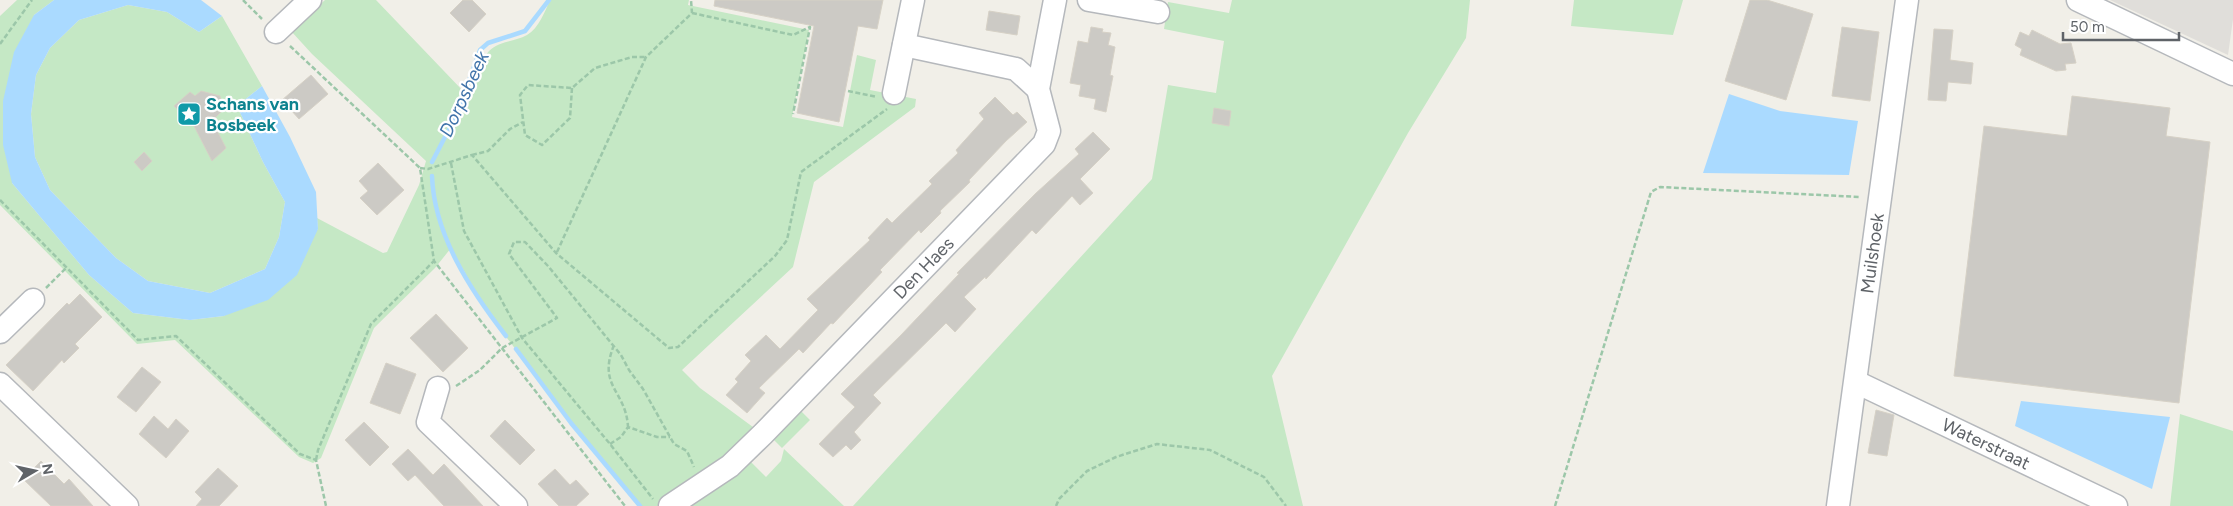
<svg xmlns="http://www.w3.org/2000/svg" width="2233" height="506" font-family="Figtree,sans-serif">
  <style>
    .industrial { fill: #e0deda }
    .green { fill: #c5e8c5 }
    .water { fill: #aadaff }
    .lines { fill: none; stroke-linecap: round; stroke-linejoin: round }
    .stream { stroke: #aadaff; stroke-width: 4.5 }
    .building { fill: #cccac5; stroke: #d6d1c6 }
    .minor-casing { stroke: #b5b8bc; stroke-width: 25 }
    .path { stroke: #9cc7a9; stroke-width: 2.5; stroke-dasharray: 5 2.5; stroke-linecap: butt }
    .minor { stroke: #fff; stroke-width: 22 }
    .labels { text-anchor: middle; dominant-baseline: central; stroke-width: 4.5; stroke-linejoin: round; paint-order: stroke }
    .culture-label { font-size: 18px; font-weight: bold; fill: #0d838f; stroke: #fff; text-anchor: start }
    .street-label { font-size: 18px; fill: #5f6368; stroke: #fff }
    .water-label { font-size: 19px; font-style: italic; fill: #4174aa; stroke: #fff }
  </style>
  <rect width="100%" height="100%" fill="#f1efe8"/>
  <path class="industrial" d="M2110 0H2233V19L2228 55Z"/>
  <path class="green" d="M17 0H54L34 15 12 183 89 275 133 313 190 320 224 316 318 229 317 218 383 253 387 252 419 185 426 161 312 54 291 31 325 0H376L465 93 451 119 444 139C455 124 466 110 473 93 478 79 478 63 489 51 500 40 515 42 527 35 539 28 545 11 550 0H689L688 5 809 30 792 117 843 127 857 55 876 60 870 90 916 99 915 107 814 182 793 267 682 370 700 388 757 430 694 485 657 506H640L571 423 486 310 451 248 435 268 374 328 321 458 313 463 299 457 175 340 137 344 0 205V16Z
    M1232 0H1470L1466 38 1408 133 1272 376 1303 506H853L1152 179 1168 85 1216 93 1224 41 1164 29 1168 2 1229 13Z
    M1574 0H1683L1673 35 1571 26Z
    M128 5 167 12 199 32 222 16 262 86 237 106 263 162 285 202 279 237 265 269 210 293 148 281 116 258 50 190 35 157 31 114 36 75 50 48 79 20Z
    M799 409 810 420 782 448 771 437Z
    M2180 414 2233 431V506H2170Z
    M784 449 844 506H682L749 460 766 477 781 461Z"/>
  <path class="water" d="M54 0H201L222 16 199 32 167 12 128 5 79 20 50 48 36 75 31 114 35 157 50 190 116 258 148 281 210 293 265 269 279 237 285 202 263 162 237 106 262 86 290 137 316 192 318 229 297 275 268 300 224 316 190 320 133 313 89 275 12 183 3 145V101L14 52 34 15Z
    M1729 94 1780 111 1858 121 1849 175 1703 173Z
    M2021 401 2170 417 2152 489 2015 426Z"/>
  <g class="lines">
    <path class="stream" d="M432 162 457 114 480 50 488 43 525 31 549 0
      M432 176C434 235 471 291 506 336
      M516 349 571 423 640 506"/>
  </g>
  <path class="building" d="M463 0H472L486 14 469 32 450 13Z
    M715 0H883L877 29 858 26 839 122 797 113 814 26 714 6Z
    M1750 0H1767L1813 14 1786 100 1725 81Z
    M989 11 1020 16 1017 35 986 30Z
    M1091 27 1103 29 1102 32 1111 33 1108 45 1115 47 1110 75 1113 76 1106 112 1094 109 1096 99 1079 96 1081 85 1070 83 1078 41 1088 43Z
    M1842 27 1879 32 1870 101 1832 96Z
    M1934 29 1953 30 1950 60 1973 63 1971 84 1948 82 1946 101 1928 100Z
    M2032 30 2060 44 2071 43 2076 63 2065 64 2066 70 2056 71 2020 55 2022 49 2015 45 2020 32 2029 36Z
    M311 75 328 94 299 119 282 100Z
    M201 91 220 96 222 107V111L212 121 226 148 212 161 194 126 174 106 190 92 195 96Z
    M2072 96 2170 108 2166 136 2210 142 2179 403 1954 376 1984 126 2067 136Z
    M995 97 1013 115 1017 112 1027 122 1006 141 969 180 970 182 940 211 941 213 921 233 919 230 880 270 882 272 833 324 831 323 803 353 799 349 759 388 765 393 747 413 726 395 738 382 735 379 751 361 745 355 766 335 780 349 818 310 807 299 870 240 868 238 887 218 892 223 932 184 929 181 958 153 956 150 984 119 979 113Z
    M1214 108 1231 111 1229 126 1212 123Z
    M1093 132 1110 149 1080 179 1093 193 1080 205 1072 196 1036 234 1032 230 986 279 985 277 964 297 976 309 955 332 946 323 873 395 881 403 854 432 861 440 851 450 846 445 833 457 819 444 855 407 841 394 901 335 959 274 957 273 1035 194 1079 154 1075 149Z
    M144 152 152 161 142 171 134 162Z
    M378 163 404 190 377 215 360 198 368 191 359 181Z
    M80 294 102 317 75 344 79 348 64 363 62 360 33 391 6 365 67 303 69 305Z
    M436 314 468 348 443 372 410 338Z
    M386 363 416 374 400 414 370 403Z
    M142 367 161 382 136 412 117 397Z
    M1876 410 1894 415 1887 456 1868 453Z
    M154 416 168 429 176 419 189 431 166 458 139 434Z
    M505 420 535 450 520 465 490 436Z
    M364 422 389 447 370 466 345 440Z
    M408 449 433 475 444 464 483 506H444L415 475 408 481 392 464Z
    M41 461 64 484 69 479 93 506H51L23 479Z
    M218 468 238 486 219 506H196L202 499 195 492Z
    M555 469 570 485 576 480 589 494 576 506H559L538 484Z"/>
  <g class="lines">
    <g class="minor-casing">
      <g id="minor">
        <path d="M1089 0 1158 12"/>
        <path d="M2078 0 2233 74"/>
        <path d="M276 32 310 0"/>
        <path d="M904 45 1016 69 1038 89"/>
        <path d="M894 93 913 0"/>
        <path d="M0 332 33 300"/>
        <path id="s1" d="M1856 382 2116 506"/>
        <path d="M0 384 127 506"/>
        <path d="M438 388 428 422 516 506"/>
        <path id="s2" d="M670 506 730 466 763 434 1044 144 1049 131 1038 89 1055 0"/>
        <path id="s3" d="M1838 506 1907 0"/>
      </g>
    </g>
    <path class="path" d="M243 0 262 19
      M692 13 793 35 810 27 793 114
      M0 44 32 0
      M290 46 420 168 434 261 625 506
      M572 88 570 118 542 145 525 135 520 95 528 85 572 88 595 68 632 57H646
      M848 91 877 97
      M472 155 488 151 510 129 523 122
      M451 163 464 231 522 338 610 444 653 499
      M420 168 428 169 472 155 556 253 669 348 678 347 775 256 787 240 801 172 887 109
      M0 200 138 340 176 336 300 454 316 460 326 506
      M557 252 646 57 692 13 691 0
      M46 288 66 268
      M614 345C597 387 626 390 628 427
      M456 386 480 370 502 348 557 318 509 254 514 242H525L548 266 621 355 629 370 643 389 674 444 687 451 694 467
      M610 444 621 437 628 427 657 437H670
      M316 460 318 450 371 324 434 261
      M1056 506 1059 499 1087 471 1116 457 1157 444 1210 450 1264 477 1286 506
      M1555 506 1651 192 1660 187 1861 197"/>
    <use href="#minor" class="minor"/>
  </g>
  <defs>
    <g id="sight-square" transform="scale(1.25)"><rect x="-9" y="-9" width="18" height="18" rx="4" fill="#0f9aa8" stroke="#fff"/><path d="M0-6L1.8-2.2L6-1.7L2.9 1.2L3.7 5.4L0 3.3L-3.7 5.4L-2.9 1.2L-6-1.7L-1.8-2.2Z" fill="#fff"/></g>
  </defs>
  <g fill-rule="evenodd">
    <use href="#sight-square" x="189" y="114"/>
  </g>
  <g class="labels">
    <g class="culture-label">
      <text x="206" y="104">Schans van<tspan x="206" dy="21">Bosbeek</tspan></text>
    </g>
    <g class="street-label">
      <text stroke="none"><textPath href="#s3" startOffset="255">Muilshoek</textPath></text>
      <text stroke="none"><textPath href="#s2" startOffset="349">Den Haes</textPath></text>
      <text stroke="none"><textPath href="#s1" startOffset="144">Waterstraat</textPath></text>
    </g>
    <g class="water-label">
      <text transform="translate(464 94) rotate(-65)">Dorpsbeek</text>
    </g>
  </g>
  <g transform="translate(35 471) rotate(81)" stroke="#ffffff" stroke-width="4" paint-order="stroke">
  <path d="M0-4L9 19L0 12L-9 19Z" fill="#5f6368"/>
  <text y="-8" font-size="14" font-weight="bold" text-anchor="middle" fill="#5f6368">N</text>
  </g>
  <path d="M2063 32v8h116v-8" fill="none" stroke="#5f6368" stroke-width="2.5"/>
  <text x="2070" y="32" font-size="15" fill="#5f6368" stroke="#ffffff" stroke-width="4" paint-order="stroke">50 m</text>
</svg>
